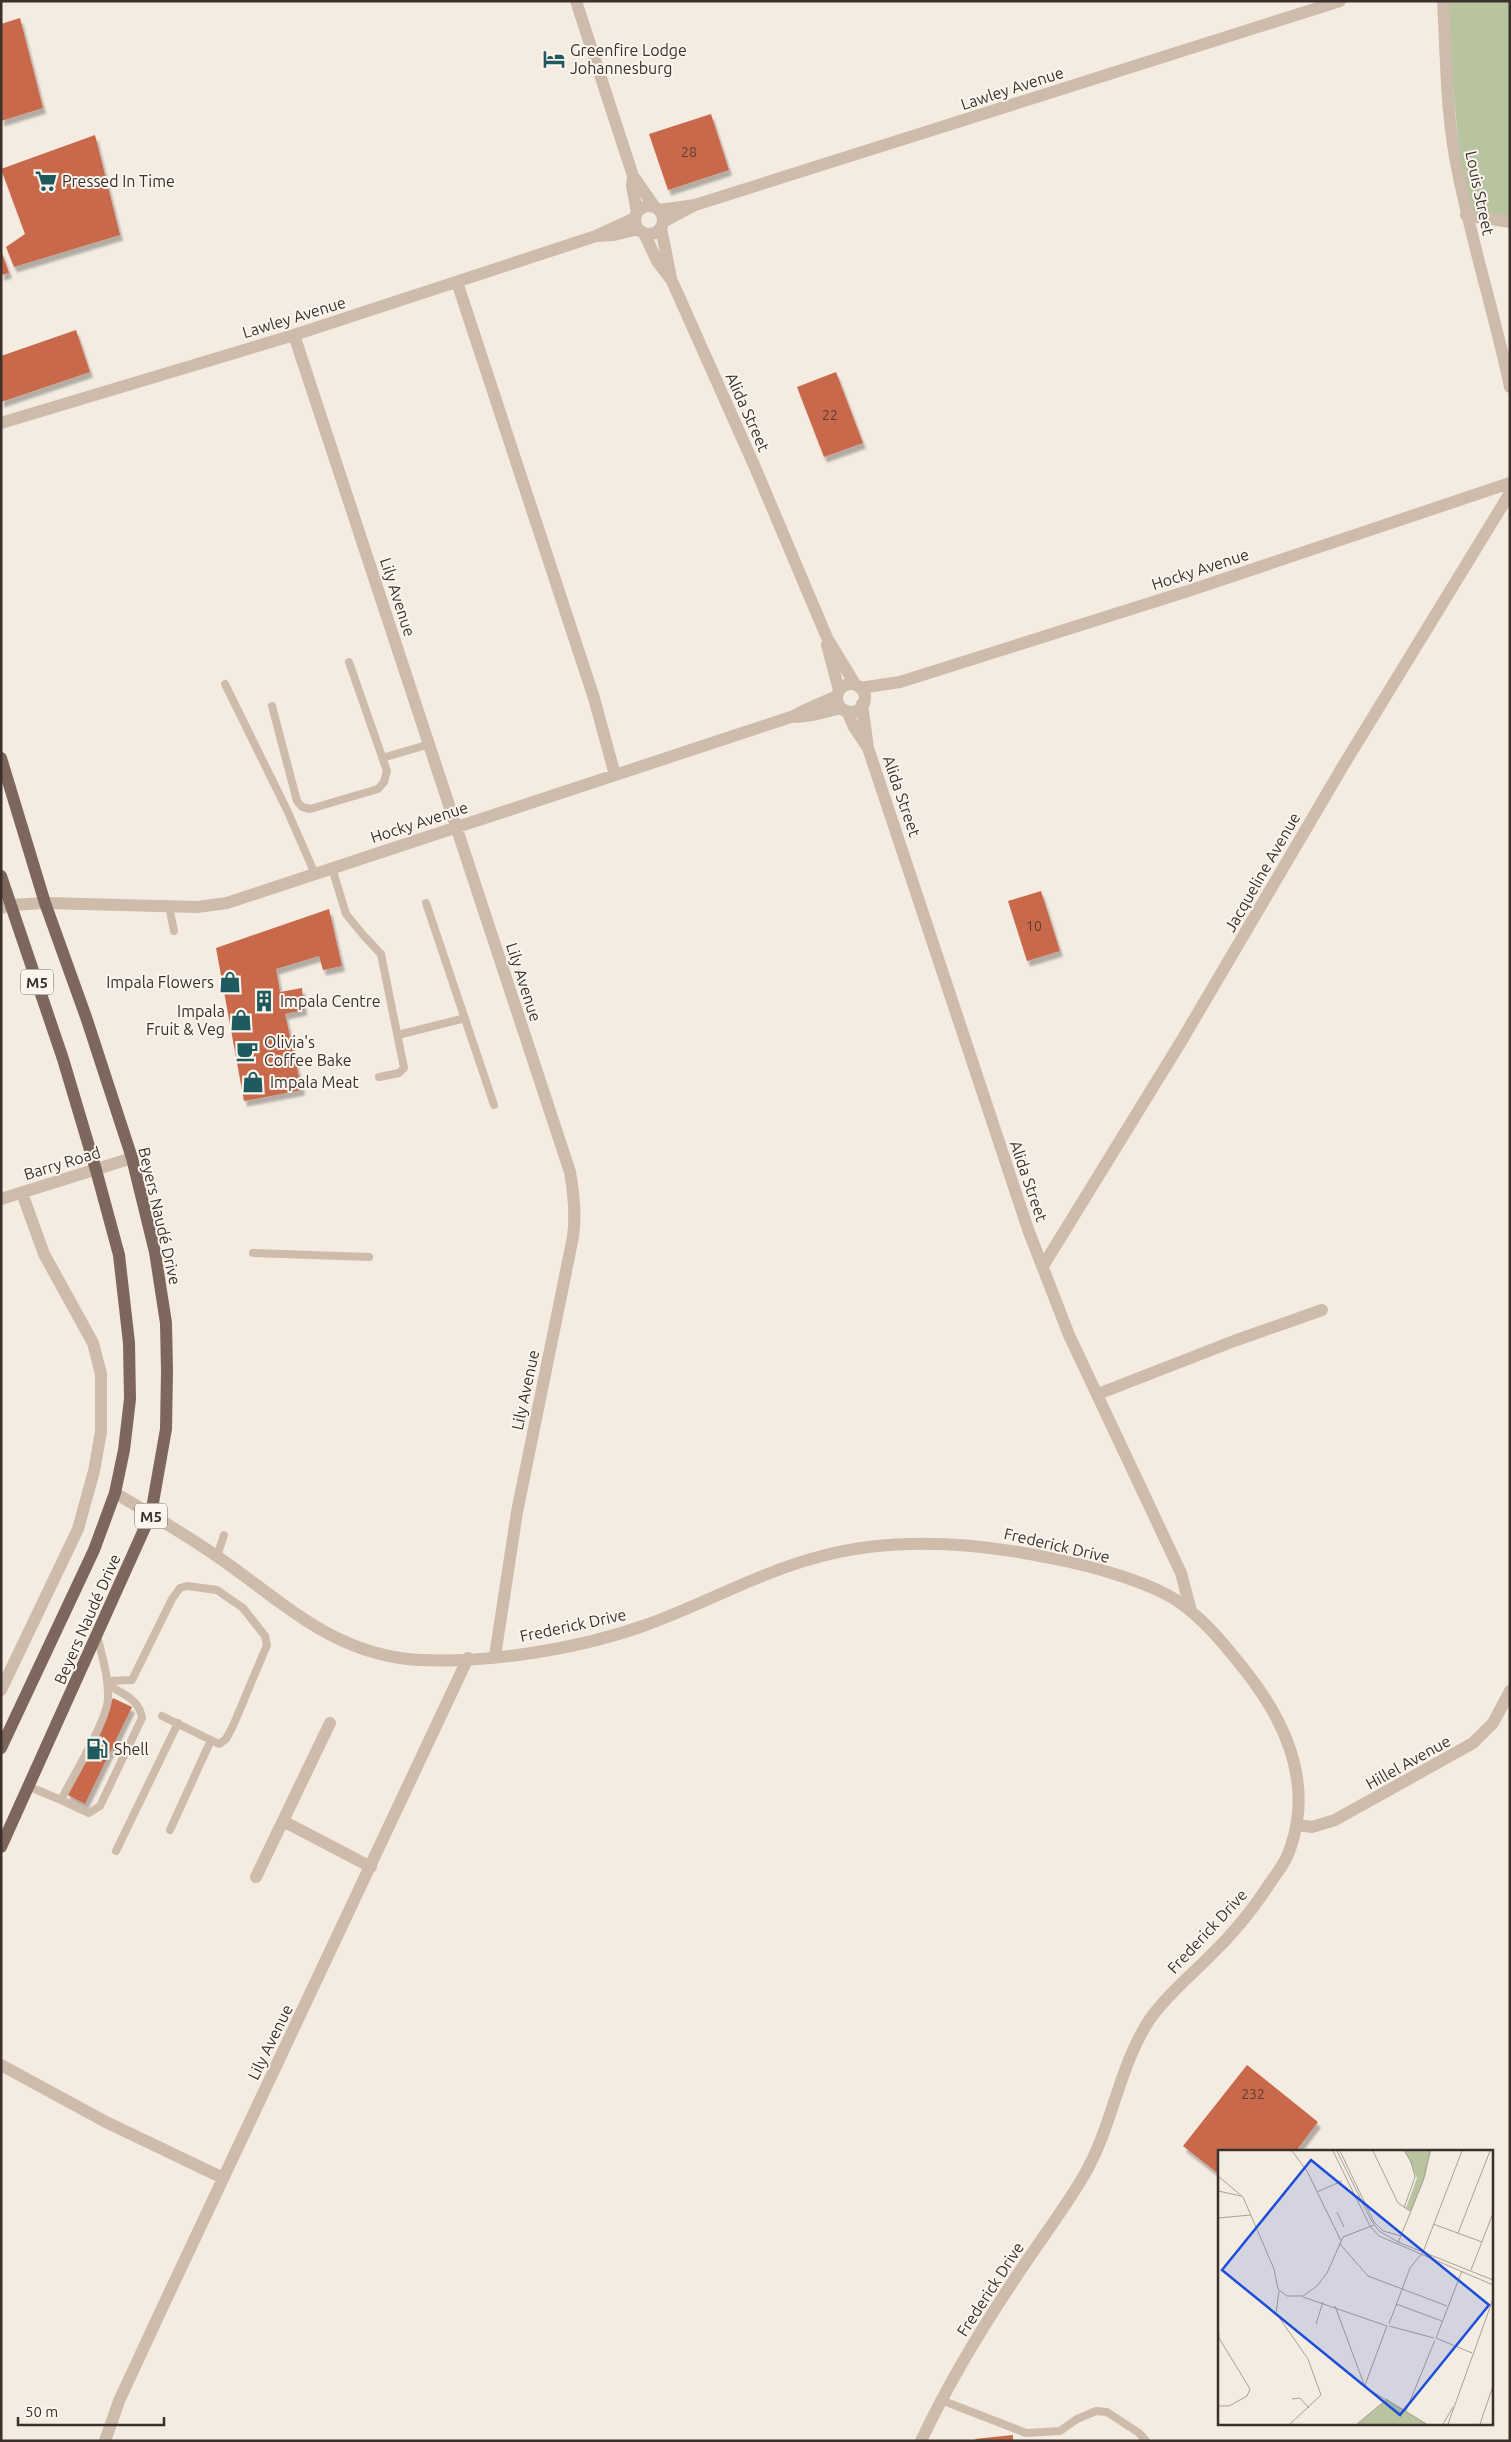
<svg xmlns="http://www.w3.org/2000/svg" width="1511" height="2442" font-family="Ubuntu,sans-serif">
  <style>
    .green { fill: #b8c4a0 }
    .building { fill: #c8694b; filter: url(#shadow) }
    .lines { fill: none; stroke-linecap: round; stroke-linejoin: round }
    .service { stroke: #cdbbac; stroke-width: 8 }
    .minor { stroke: #cdbbac; stroke-width: 12 }
    .primary { stroke: #7d675c; stroke-width: 12 }
    .labels { text-anchor: middle; dominant-baseline: central; stroke-width: 4; stroke-linejoin: round; paint-order: stroke }
    .number-label { font-size: 14px; fill: #5e3e33 }
    .shield { fill: #fbf5ee; stroke: #756b66; stroke-width: 1 }
    .shield-label { font-size: 15px; font-weight: bold; fill: #3b302b }
    .poi-label { font-size: 16px; fill: #3b302b; stroke: #fbf5ee; text-anchor: start }
    .street-label { font-size: 16px; fill: #3b302b; stroke: #fbf5ee }
    .inset-road { fill: none; stroke: #aaa098; stroke-width: 1 }
    .view { fill: #1d4ed8; fill-opacity: 0.15; stroke: #1d4ed8; stroke-width: 2.5 }
    .inset-edge { fill: none; stroke: #3b302b; stroke-width: 2.5 }
  </style>
  <defs>
    <filter id="shadow"><feDropShadow dx="3" dy="5.5" stdDeviation="1" flood-color="#0004"/></filter>
  </defs>
  <rect width="100%" height="100%" fill="#f4ebe1"/>
  <path class="green" d="M1444 1H1510V222L1466 215Z"/>
  <path class="building" d="M20 18 43 108 1 121V24Z
    M711 114 729 170 668 190 649 134Z
    M95 135 120 235 14 267 6 247 25 234 1 169Z
    M1 250 9 273 1 275Z
    M76 330 90 372 1 402V356Z
    M836 372 863 443 824 457 797 387Z
    M1041 891 1060 951 1027 961 1008 901Z
    M329 909 342 966 323 970 319 956 276 969 280 992 302 988 304 1010 285 1014 302 1090 244 1101 216 948Z
    M113 1698 132 1707 85 1804 66 1794Z
    M1247 2065 1318 2122 1296 2151H1220V2175L1183 2146Z
    M1013 2435V2441H976L975 2439Z"/>
  <g class="lines">
    <path class="service" d="M225 684 287 810 315 874
      M272 706 297 801 302 807 310 809 378 789 384 782 387 771 349 662
      M382 758 430 744
      M332 868 346 914 364 936 381 954 404 1068 399 1073 379 1077
      M426 903 494 1105
      M169 906 174 931
      M398 1035 465 1018
      M253 1253 369 1257
      M217 1556 224 1535
      M108 1681 132 1680 172 1599 180 1588 187 1586 217 1590 243 1608 265 1636 267 1645 233 1726 226 1739 219 1744 162 1716
      M30 1787 61 1800C73 1776 106 1723 108 1699 109 1678 102 1656 97 1635
      M61 1800 89 1813 100 1806 142 1718C139 1699 123 1694 108 1685
      M170 1830 211 1740
      M116 1851 178 1723
      M941 2400 1026 2433 1060 2431 1077 2419 1096 2411 1107 2412 1139 2433 1146 2441"/>
    <path class="minor" d="M576 1 633 176 654 206
      M1443 1C1446 53 1446 106 1455 157 1469 235 1494 310 1510 387
      M633 176 632 186 637 212
      M635 220a14 14 0 1 1 28 0a14 14 0 1 1-28 0Z
      M660 210 695 205 1340 1
      M1466 215 1510 222
      M663 222 693 206
      M661 228 671 278
      M644 233 657 261 672 281 754 465 828 640 855 684
      M598 235 635 218
      M457 282 594 698 615 775
      M294 335 570 1172C574 1195 576 1214 573 1237L517 1512 495 1656
      M1 423 294 335 596 236 614 235 638 229
      M827 645 839 690
      M837 698a14 14 0 1 1 28 0a14 14 0 1 1-28 0Z
      M860 688 900 682 1188 591 1510 483
      M862 704 868 748 1029 1232 1069 1335 1181 1573 1191 1611
      M847 711 854 727 868 748
      M797 717 813 715 841 708
      M1 908 11 905 45 903 197 907 227 903 794 716 803 711 837 696
      M1 1199 132 1158
      M1043 1266 1182 1040 1343 766 1510 493
      M1098 1394 1234 1341 1322 1310
      M115 1493C149 1513 183 1533 215 1555 283 1601 333 1656 421 1660 489 1663 578 1649 643 1626 703 1605 759 1572 822 1556 898 1536 980 1543 1055 1559 1091 1566 1146 1581 1176 1600 1203 1618 1224 1644 1244 1669 1284 1719 1313 1781 1291 1846 1287 1860 1278 1872 1270 1883 1253 1910 1232 1935 1209 1957 1189 1977 1166 1996 1150 2019 1118 2067 1113 2127 1083 2177 1062 2213 1035 2247 1012 2283 978 2334 947 2386 921 2441
      M1 1690 78 1529 94 1471 101 1432V1374L93 1343 44 1254 22 1193
      M283 1821 371 1867
      M1298 1825 1312 1827 1335 1820 1473 1743 1493 1723 1510 1691
      M256 1877 330 1723
      M1 2065 106 2122 223 2178
      M105 2441 119 2401 157 2319 468 1658"/>
    <path class="primary" d="M1 758 45 903 86 1017 132 1158 155 1252 166 1323 167 1371 166 1429 151 1514 1 1847
      M1 876 63 1059 96 1170 119 1255 129 1343 130 1399 124 1450 115 1493 94 1550 1 1748"/>
  </g>
  <defs>
    <g id="hotel-bare" transform="scale(1.725)"><path d="M-6-4.5h1.5V1H6V5H4.5V3h-9V5H-6ZM-4 0a1.8 1.8 0 1 1 3.6 0ZM.5 0V-2.5h3Q6-2.5 6 0Z" fill="#1f5a5e" stroke="#fbf5ee" stroke-width="2.5" paint-order="stroke"/></g>
    <g id="supermarket-bare" transform="scale(1.725)"><path d="M-6-5.5h2.5l.6 2H6L4.5 2H-2.5L-4.4-4H-6ZM-1.5 3.2a1.3 1.3 0 1 0 .1 0ZM3 3.2a1.3 1.3 0 1 0 .1 0Z" fill="#1f5a5e" stroke="#fbf5ee" stroke-width="2.5" paint-order="stroke"/></g>
    <g id="shop-bare" transform="scale(1.725)"><path d="M-5-2.5h2.3a2.7 3.5 0 0 1 5.4 0H5L5.5 6h-11ZM-1.5-2.5h3a1.5 2.3 0 0 0-3 0Z" fill="#1f5a5e" stroke="#fbf5ee" stroke-width="2.5" paint-order="stroke"/></g>
    <g id="building-bare" transform="scale(1.725)"><path d="M-4-6H4V6H1V3H-1V6H-4ZM-2.5-4.3h1.7v1.8h-1.7ZM.8-4.3h1.7v1.8H.8ZM-2.5-1h1.7V.8h-1.7ZM.8-1h1.7V.8H.8Z" fill="#1f5a5e" stroke="#fbf5ee" stroke-width="2.5" paint-order="stroke"/></g>
    <g id="cafe-bare" transform="scale(1.725)"><path d="M-5.5-4.5H6V0H3Q3 3.5 0 3.5H-2.5Q-5.5 3.5-5.5 0ZM3-3.2v2h1.7v-2ZM-6 4.5H4V6H-6Z" fill="#1f5a5e" stroke="#fbf5ee" stroke-width="2.5" paint-order="stroke"/></g>
    <g id="fuel-bare" transform="scale(1.725)"><path d="M-5.5-6h7V0h2V4h1.3V-2.5L3-4.5l.8-.8L6-3V5H2.5V1h-1V6h-7ZM-4.2-4.7v3.2H.2V-4.7Z" fill="#1f5a5e" stroke="#fbf5ee" stroke-width="2.5" paint-order="stroke"/></g>
  </defs>
  <g fill-rule="evenodd">
    <use href="#hotel-bare" x="554" y="59"/>
    <use href="#supermarket-bare" x="46" y="181"/>
    <use href="#shop-bare" x="230" y="982"/>
    <use href="#building-bare" x="264" y="1001"/>
    <use href="#shop-bare" x="241" y="1020"/>
    <use href="#cafe-bare" x="247" y="1051"/>
    <use href="#shop-bare" x="253" y="1082"/>
    <use href="#fuel-bare" x="97" y="1749"/>
  </g>
  <g class="labels">
    <g class="number-label">
      <text x="689" y="152">28</text>
      <text x="830" y="415">22</text>
      <text x="1034" y="926">10</text>
      <text x="1253" y="2094">232</text>
    </g>
    <g class="shield">
      <rect x="21" y="969.5" width="32" height="25" rx="4"/>
      <rect x="135" y="1503.5" width="32" height="25" rx="4"/>
    </g>
    <g class="shield-label">
      <text x="37" y="982">M5</text>
      <text x="151" y="1516">M5</text>
    </g>
    <g class="poi-label">
      <text x="570" y="50">Greenfire Lodge<tspan x="570" dy="18">Johannesburg</tspan></text>
      <text x="62" y="181">Pressed In Time</text>
      <text x="214" y="982" text-anchor="end">Impala Flowers</text>
      <text x="280" y="1001">Impala Centre</text>
      <text x="225" y="1011" text-anchor="end">Impala<tspan x="225" dy="18">Fruit &amp; Veg</tspan></text>
      <text x="264" y="1042">Olivia's<tspan x="264" dy="18">Coffee Bake</tspan></text>
      <text x="270" y="1082">Impala Meat</text>
      <text x="114" y="1749">Shell</text>
    </g>
    <g class="street-label">
      <text transform="translate(1012 88) rotate(-18)">Lawley Avenue</text>
      <text transform="translate(1480 193) rotate(78)">Louis Street</text>
      <text transform="translate(294 317) rotate(-17)">Lawley Avenue</text>
      <text transform="translate(748 412) rotate(66)">Alida Street</text>
      <text transform="translate(1200 569) rotate(-18)">Hocky Avenue</text>
      <text transform="translate(398 597) rotate(72)">Lily Avenue</text>
      <text transform="translate(902 796) rotate(71)">Alida Street</text>
      <text transform="translate(419 822) rotate(-18)">Hocky Avenue</text>
      <text transform="translate(1262 872) rotate(-60)">Jacqueline Avenue</text>
      <text transform="translate(524 982) rotate(72)">Lily Avenue</text>
      <text transform="translate(62 1163) rotate(-17)">Barry Road</text>
      <text transform="translate(1029 1181) rotate(71)">Alida Street</text>
      <text transform="translate(160 1216) rotate(77)">Beyers Naudé Drive</text>
      <text transform="translate(525 1390) rotate(-78)">Lily Avenue</text>
      <text transform="translate(1057 1545) rotate(13)">Frederick Drive</text>
      <text transform="translate(87 1619) rotate(-66)">Beyers Naudé Drive</text>
      <text transform="translate(573 1625) rotate(-12)">Frederick Drive</text>
      <text transform="translate(1408 1762) rotate(-29)">Hillel Avenue</text>
      <text transform="translate(1207 1931) rotate(-47)">Frederick Drive</text>
      <text transform="translate(270 2042) rotate(-64)">Lily Avenue</text>
      <text transform="translate(990 2289) rotate(-57)">Frederick Drive</text>
    </g>
  </g>
  <g transform="translate(1218 2150)">
    <rect width="275" height="275" fill="#f4ebe1"/>
    <path d="M187 1H213L207 27 193 61 188 58 199 28ZM169 249 209 274H139Z" fill="#b8c4a0"/>
    <path class="inset-road" d="M74 1 89 21 123 91M115 1 152 76 161 86 275 135M119 1 153 70 161 81 180 92 275 130M122 1 156 72 165 81 183 86M155 1 180 53 192 61M186 1 193 11 197 27 186 58M0 26 25 47 56 119 60 139 69 146H85L99 136 109 123 125 87 156 75M0 41 23 46M99 42 124 31M119 62 126 77M0 68 33 65M215 74 264 92M240 83 272 1M121 93 150 126 229 156M180 93 205 31 212 1M253 120 275 63M61 141 58 163 90 209 103 245 72 274M85 147 169 176M178 154 224 171M117 156 147 237M0 172 1 188 32 239 29 246 11 256H0M98 174 105 152M171 174 192 118 205 102 244 1M171 176 216 188M218 188 244 121M218 188 254 203M147 235 169 176M147 237 208 274M74 249 82 248 91 258M188 261 217 190M139 274 169 249M225 274 235 257M230 274 275 149M262 274 275 236"/>
    <path class="view" d="M93 10 271 155 182 265 4 120Z"/>
    <rect width="275" height="275" class="inset-edge"/>
  </g>
  <rect width="1511" height="2442" fill="none" stroke="#3b302b" stroke-width="5"/>
  <path d="M18 2417v8h146v-8" fill="none" stroke="#3b302b" stroke-width="2.5"/>
  <text x="25" y="2417" font-size="15" fill="#3b302b" stroke="#fbf5ee" stroke-width="4" paint-order="stroke">50 m</text>
</svg>
